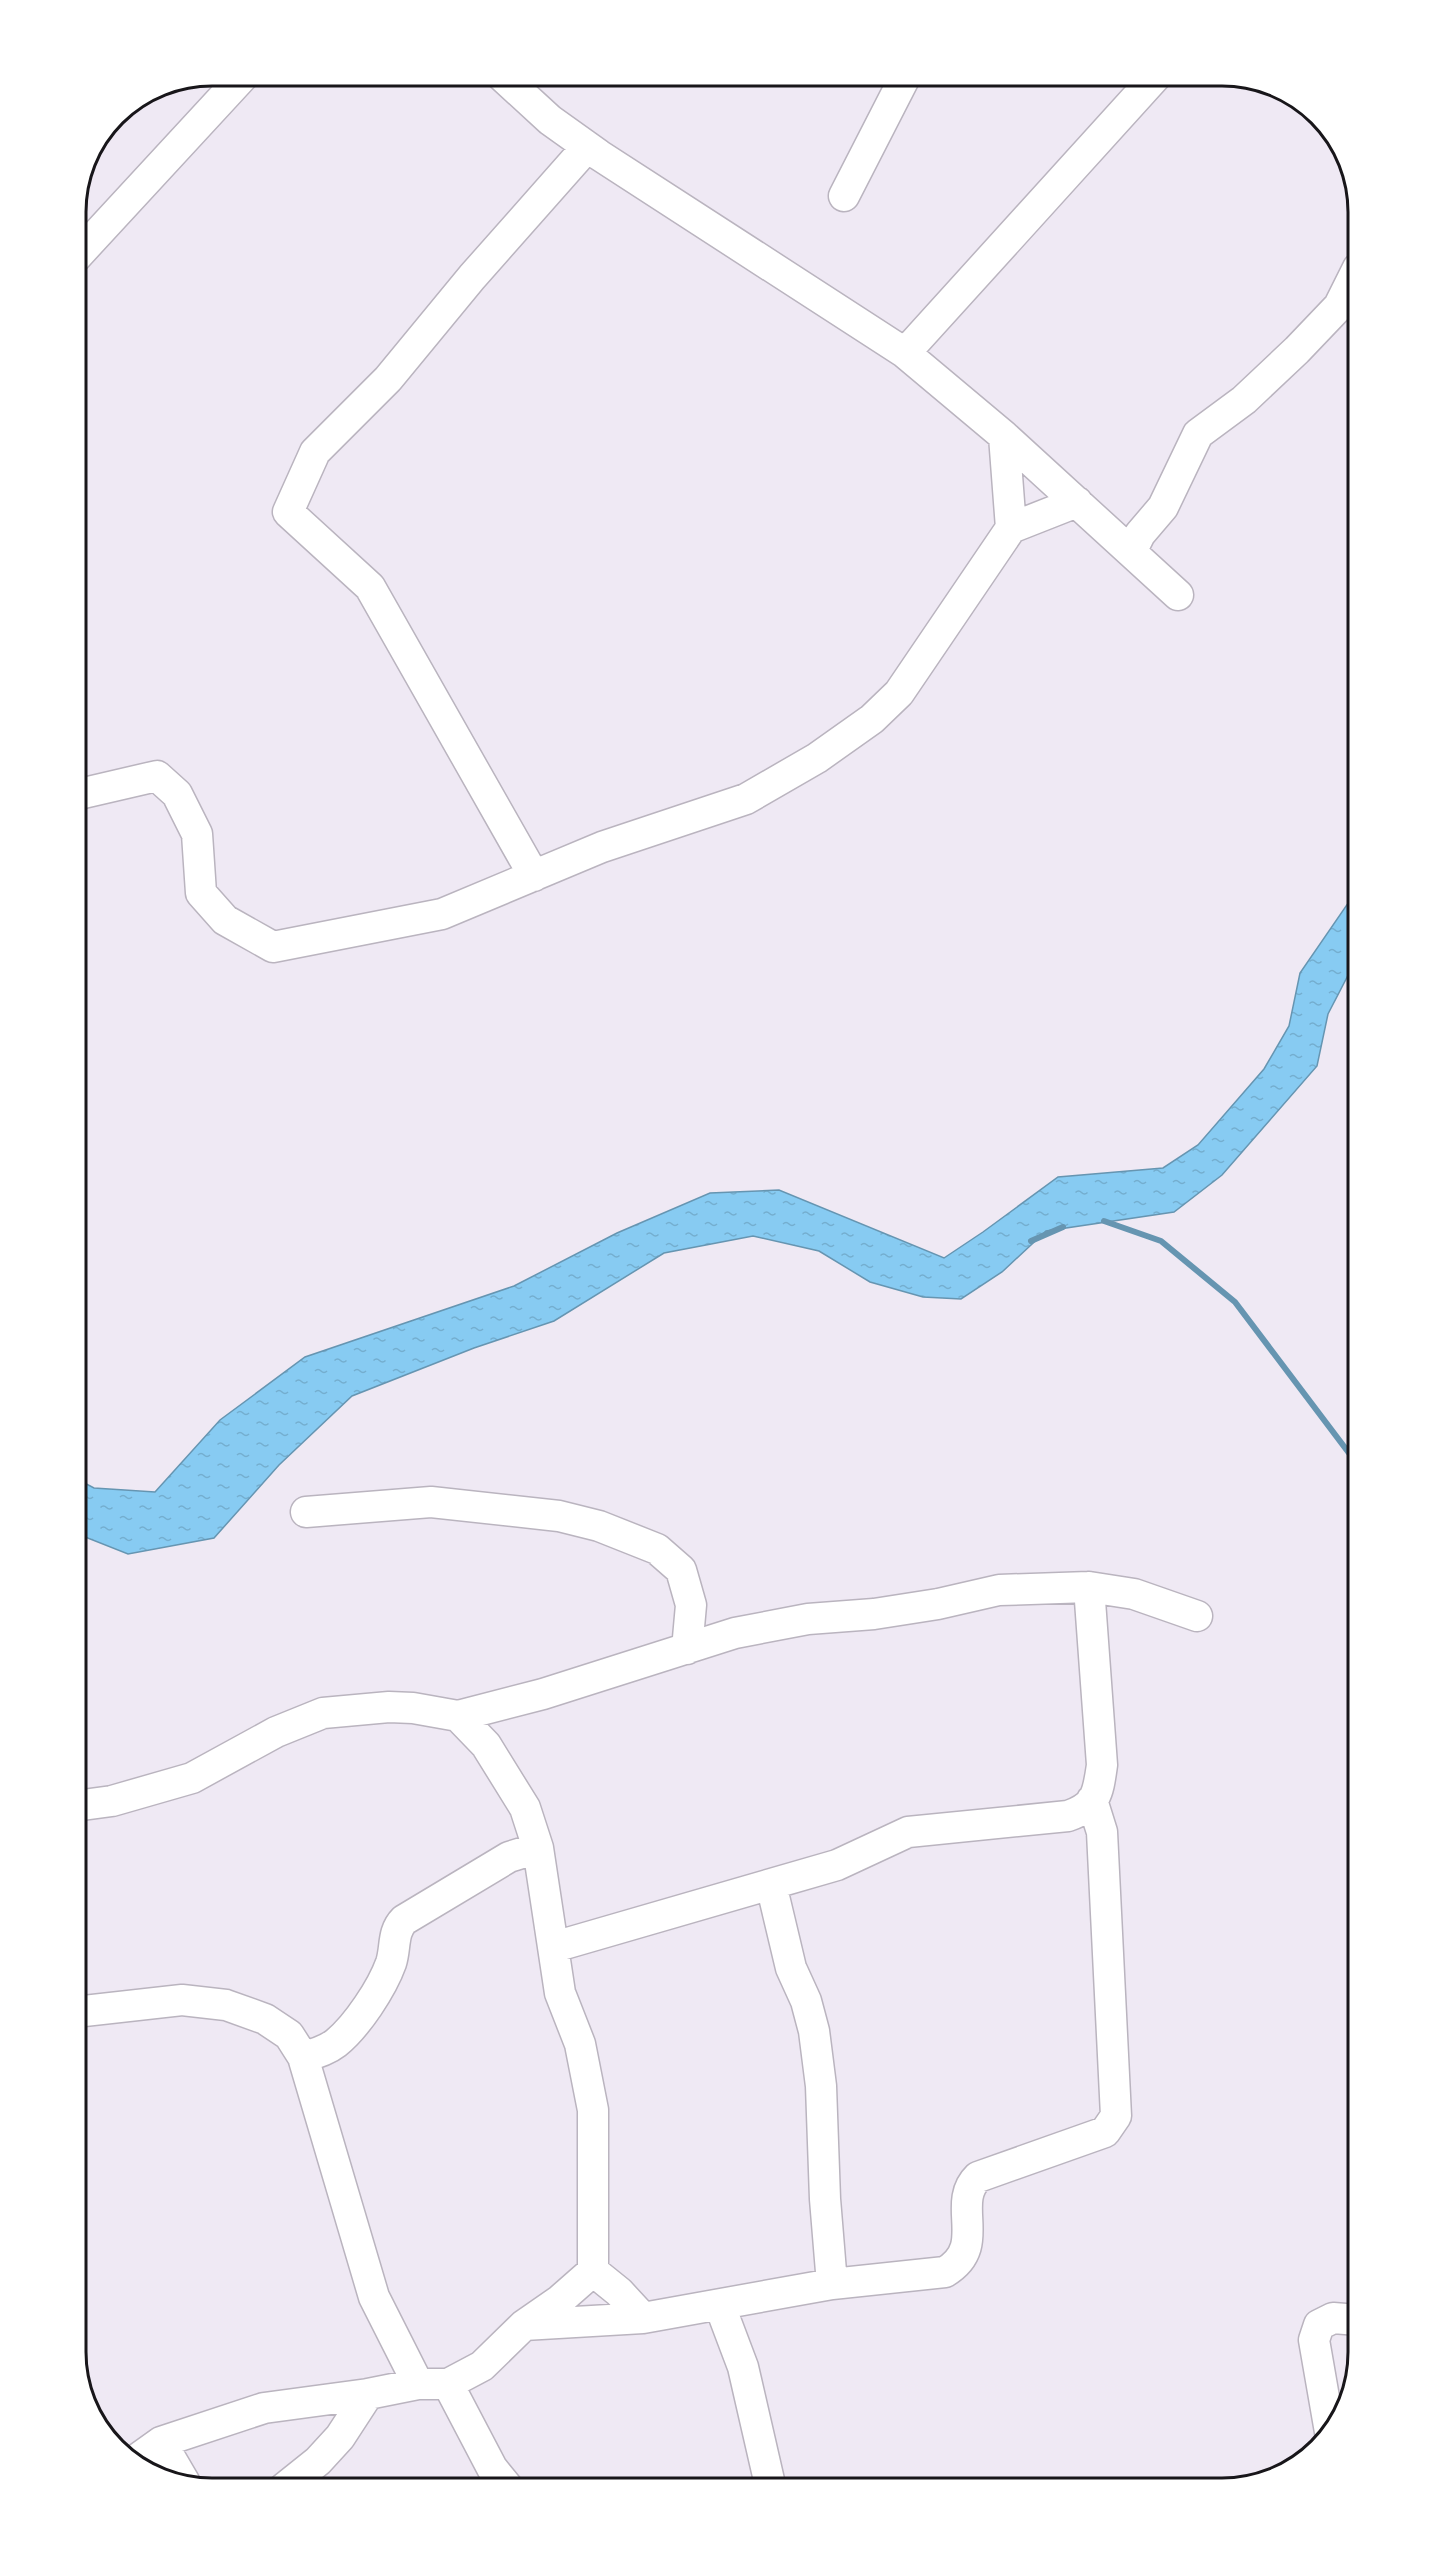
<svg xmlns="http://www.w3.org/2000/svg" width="1433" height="2564" font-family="'Source Sans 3',sans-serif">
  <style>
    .water { fill: url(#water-ripples); stroke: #6695b1; stroke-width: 1.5 }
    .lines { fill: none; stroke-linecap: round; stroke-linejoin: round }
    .stream { stroke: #6695b1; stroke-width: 6 }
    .minor-casing { stroke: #bab4bf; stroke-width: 33 }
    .minor { stroke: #fff; stroke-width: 30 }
    .rim { fill: none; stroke: #18161a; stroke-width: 3 }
  </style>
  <defs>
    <pattern id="water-ripples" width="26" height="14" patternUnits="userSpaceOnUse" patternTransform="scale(1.5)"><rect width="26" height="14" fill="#87cbf2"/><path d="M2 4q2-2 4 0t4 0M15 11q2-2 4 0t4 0" fill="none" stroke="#74aecf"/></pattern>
  </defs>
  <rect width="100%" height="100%" fill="#efe9f4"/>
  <path class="water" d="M1358 882V956L1328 1014 1317 1066 1222 1175 1174 1212 1046 1231 1002 1272 961 1299 923 1297 870 1282 819 1251 753 1236 664 1253 554 1321 474 1348 352 1396 279 1465 214 1538 128 1554 75 1533V1478L94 1488 155 1492 220 1420 305 1357 514 1286 617 1233 710 1193 779 1190 944 1258 983 1232 1058 1177 1163 1168 1198 1145 1264 1069 1289 1026 1300 973 1351 899Z"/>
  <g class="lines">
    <path class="stream" d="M1104 1221 1161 1241 1235 1302 1358 1465
      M1031 1241 1063 1227"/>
    <g class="minor-casing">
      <path id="minor" d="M501 75 550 120 599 155 905 353 1004 436 1178 595
        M844 196 906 75
        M75 258 244 75
        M905 353 1157 75
        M1004 436 1011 528
        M1131 552 1140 534 1163 507 1198 434 1244 400 1297 350 1339 306 1358 268
        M75 795 157 776 177 794 197 834 201 893 225 920 273 947 442 914 602 847 746 799 817 758 872 719 899 693 1011 528 1077 502
        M534 876 370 587 288 512 315 452 388 379 472 277 587 147
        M306 1512 431 1502 559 1516 599 1526 657 1549 681 1570 691 1605 687 1649
        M458 1716 543 1694 735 1633 808 1619 874 1614 938 1604 999 1590 1089 1587 1134 1594 1197 1616
        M75 1806 112 1801 192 1778 276 1732 323 1713 389 1707 413 1708 458 1716 486 1745 525 1808 538 1848 560 1993 580 2044 593 2110V2271L560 2300 524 2325 482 2366 448 2384H418L368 2394 264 2408 161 2442 133 2462
        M771 1884 791 1968 806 2001 814 2031 821 2086 825 2199 832 2284
        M554 1947 837 1865 908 1832 1068 1816C1097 1806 1098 1793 1102 1765L1089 1587
        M75 2012 182 2000 226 2005 265 2019 289 2035 303 2057 374 2297 418 2384
        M303 2057C315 2054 327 2050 336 2043 357 2026 382 1988 391 1963 396 1948 392 1932 404 1920L509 1857 538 1848
        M593 2271 619 2292 643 2318
        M720 2306 743 2367 771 2489
        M524 2325 643 2318 832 2284 945 2272C989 2246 950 2204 978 2177L1105 2132 1116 2116 1102 1832 1092 1800
        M448 2384 492 2468 509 2489
        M1330 2432 1314 2340 1319 2325 1333 2318 1358 2320
        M161 2442 185 2483
        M283 2489 318 2461 340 2437 368 2394"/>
    </g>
    <use href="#minor" class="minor"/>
  </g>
  <path d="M0 0H1433V2564H0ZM212 86H1222A126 126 0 0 1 1348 212V2352A126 126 0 0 1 1222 2478H212A126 126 0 0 1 86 2352V212A126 126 0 0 1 212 86Z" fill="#fff" fill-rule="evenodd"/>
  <path class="rim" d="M212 86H1222A126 126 0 0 1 1348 212V2352A126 126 0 0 1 1222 2478H212A126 126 0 0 1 86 2352V212A126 126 0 0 1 212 86Z"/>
</svg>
